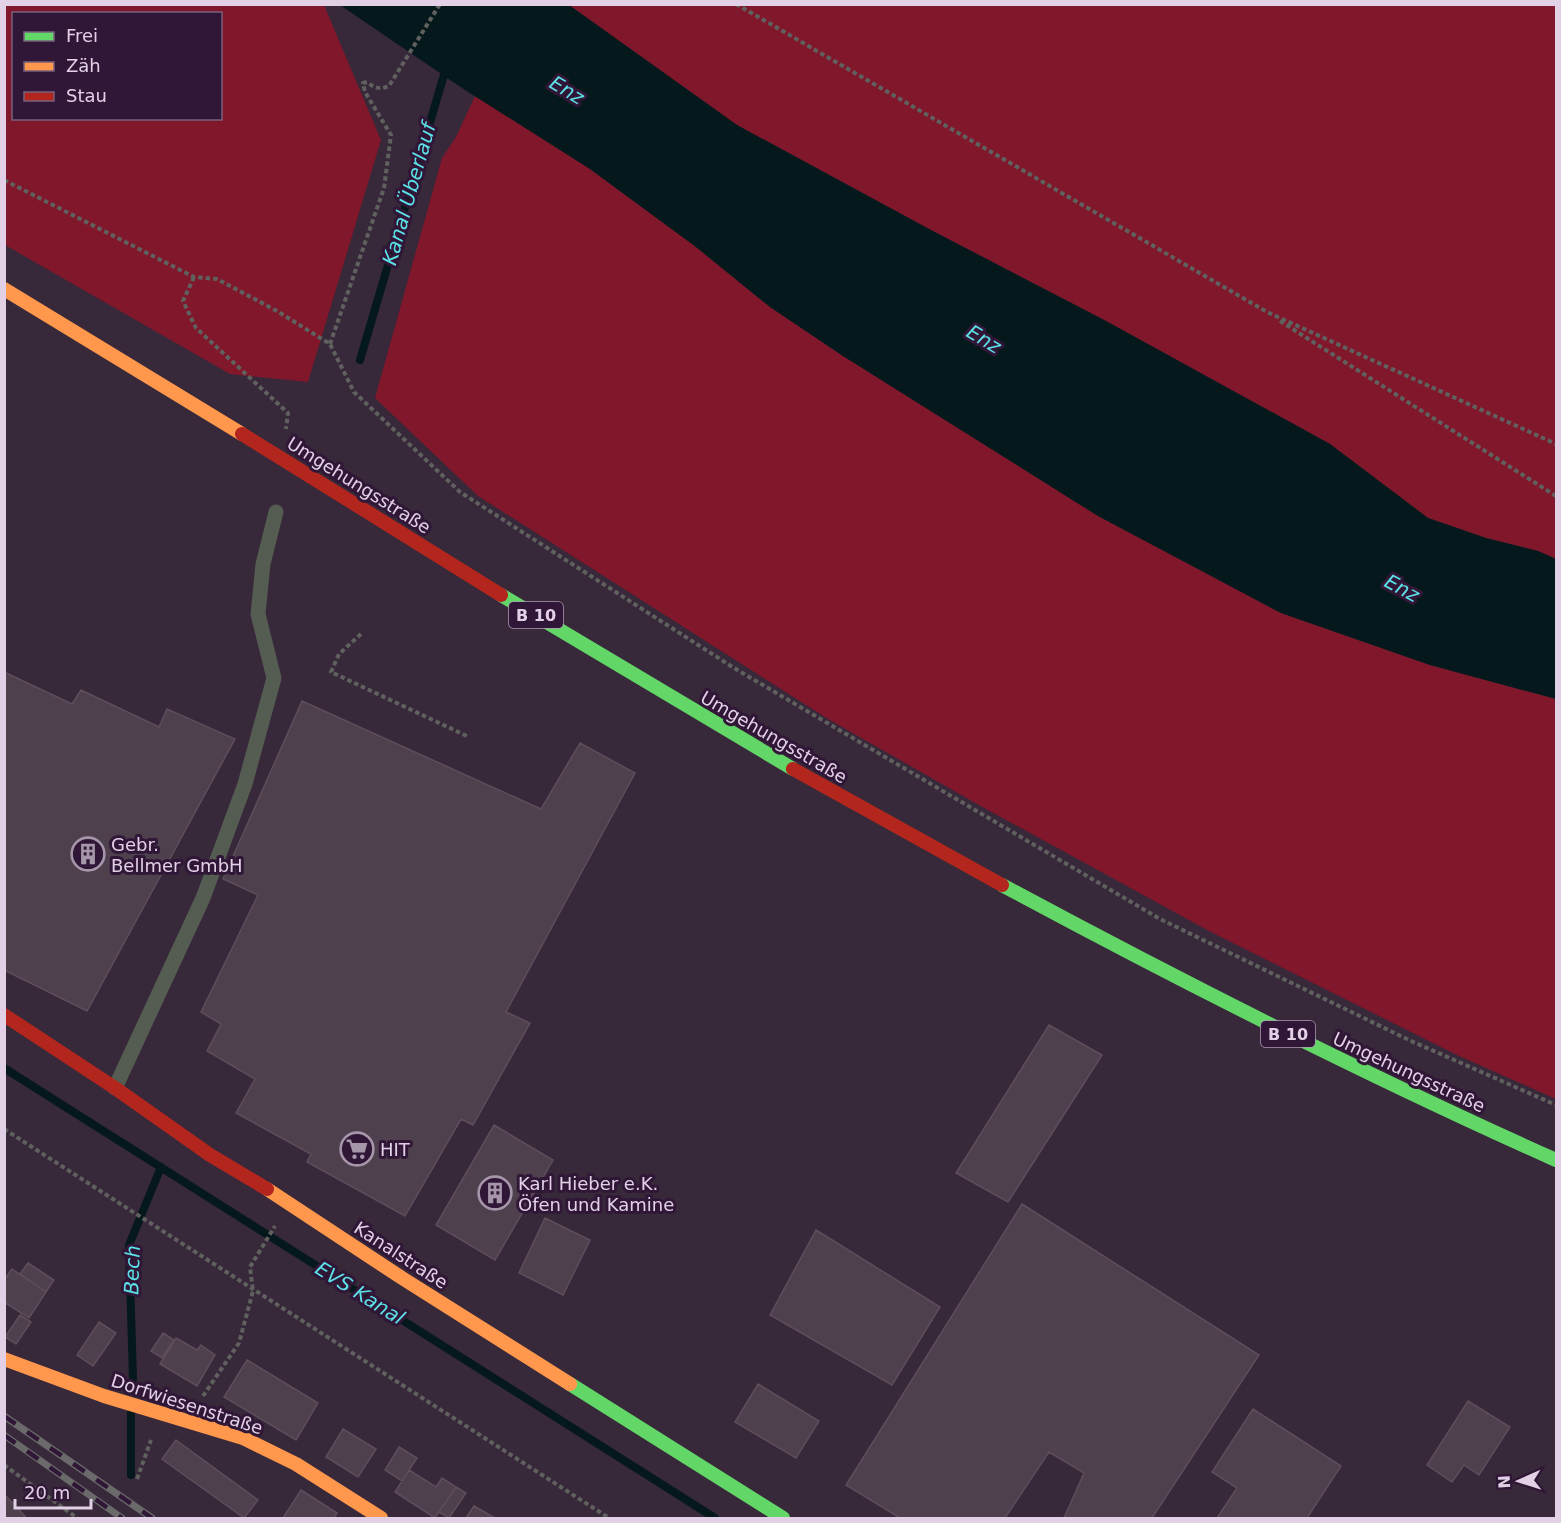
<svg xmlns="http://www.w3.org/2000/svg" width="1561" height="1523" font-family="'DejaVu Sans',sans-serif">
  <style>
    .green { fill: #80172a; fill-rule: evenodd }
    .water { fill: #05191c }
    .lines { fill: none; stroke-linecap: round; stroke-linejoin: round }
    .stream { stroke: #05191c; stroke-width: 8 }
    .building { fill: #4e404d; stroke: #5e4e5c; stroke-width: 1.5 }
    .path { stroke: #60615f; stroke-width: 4; stroke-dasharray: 4.5 3; stroke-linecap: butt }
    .lane { stroke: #555d52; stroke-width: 15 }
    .fast { stroke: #63d668; stroke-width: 14 }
    .slow { stroke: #ff974d; stroke-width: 14 }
    .jam { stroke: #b3261e; stroke-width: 14 }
    .rail-casing { stroke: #696a69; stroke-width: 7 }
    .rail { stroke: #311737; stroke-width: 4.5; stroke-dasharray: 14; stroke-linecap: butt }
    .labels { text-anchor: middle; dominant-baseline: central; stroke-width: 6; stroke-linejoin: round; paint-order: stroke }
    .shield { fill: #311737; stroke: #ad99b2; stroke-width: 1.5 }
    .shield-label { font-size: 16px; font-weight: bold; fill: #e2d1e6 }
    .street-label { font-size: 18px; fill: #e2d1e6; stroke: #311737 }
    .poi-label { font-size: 18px; fill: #e2d1e6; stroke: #311737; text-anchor: start }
    .water-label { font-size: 20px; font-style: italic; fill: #5be1e7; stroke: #311737 }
  </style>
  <rect width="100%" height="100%" fill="#37283a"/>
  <path class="green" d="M5 4 324 5 381 140 308 382 230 374 5 245ZM14 14H220V118H14Z
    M569 5H1556V559L1538 551 1486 538 1428 518 1330 444 1106 321 929 229 737 125Z
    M475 96 590 169 696 247 770 307 843 356 1098 516 1281 613 1430 665 1556 699V1099L1457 1055 1209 931 977 804 828 719 478 496 375 398 442 158 456 137Z"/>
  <path class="water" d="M340 5H569L737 125 929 229 1106 321 1330 444 1428 518 1486 538 1538 551 1556 559V699L1430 665 1281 613 1098 516 843 356 770 307 696 247 590 169 462 88Z"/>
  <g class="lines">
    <path class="stream" d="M360 360 446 68
      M4 1068 715 1518
      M133 1379 129 1245 161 1167
      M131 1475V1413"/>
  </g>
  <path class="building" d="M4 672 72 704 81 690 159 727 167 709 235 739 87 1011 4 970Z
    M302 701 541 809 580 743 635 773 506 1012 530 1023 473 1125 461 1119 405 1216 307 1162 311 1154 236 1113 255 1079 207 1051 221 1024 201 1012 258 895 223 879Z
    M1049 1025 1102 1055 1008 1202 956 1173Z
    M494 1125 553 1160 495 1260 436 1225Z
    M1022 1204 1259 1355 1152 1518H1064L1084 1473 1049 1452 1005 1518H900L846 1485Z
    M545 1218 590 1240 563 1295 519 1273Z
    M816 1230 940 1307 892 1385 770 1315Z
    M28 1263 54 1280 46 1292 20 1274Z
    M12 1269 46 1292 29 1318 4 1302V1280Z
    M20 1315 31 1322 16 1344 5 1337Z
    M99 1322 116 1333 93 1366 77 1355Z
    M163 1333 174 1340 162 1358 151 1351Z
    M176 1338 197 1350 201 1345 215 1355 197 1386 160 1364Z
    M247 1360 318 1403 296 1440 224 1397Z
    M758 1384 819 1421 796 1458 735 1422Z
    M1468 1401 1510 1427 1479 1475 1464 1465 1452 1482 1427 1465Z
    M1253 1409 1341 1466 1307 1518H1217L1237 1488 1212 1472Z
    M343 1429 376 1449 358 1477 326 1457Z
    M176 1440 258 1500 244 1518 162 1459Z
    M399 1447 417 1458 402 1481 385 1470Z
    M409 1470 436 1487 442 1478 456 1487 435 1518 395 1492Z
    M456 1487 466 1493 449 1518 439 1512Z
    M301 1490 337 1513 334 1518H283Z
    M4 1494 25 1516 22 1518H4Z
    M474 1506 495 1518H466Z"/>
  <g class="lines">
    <path class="path" d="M736 4 1267 312 1556 444
      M4 180 194 277 217 279 277 311 330 344 354 392 460 492 734 668 1160 919 1409 1040 1556 1105
      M194 277 183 301 196 328 288 413 286 429
      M1280 321 1556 496
      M330 344 384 188 391 135 365 92 363 83 367 82C375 88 379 90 389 86L440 4
      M361 634 339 654 331 672 469 737
      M4 1129 609 1518
      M203 1396 239 1343 253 1291 250 1267 275 1226
      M4 1465 77 1518
      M137 1479 151 1440"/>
    <path class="lane" d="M115 1088 203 898 245 784 274 678 258 614 263 564 276 512"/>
    <path class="fast" d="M501 595 793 769
      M1002 885C1184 983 1368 1076 1556 1160
      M570 1384 783 1518"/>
    <path class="slow" d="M4 289 242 434
      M267 1189 402 1278 570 1384
      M4 1359 104 1396 243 1438 296 1464 381 1518"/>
    <path class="jam" d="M242 434 501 595
      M793 769 1002 885
      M4 1015 115 1088 210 1155 267 1189"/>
    <g class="rail-casing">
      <path id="rail" d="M4 1416 152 1518
        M4 1435 122 1518"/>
    </g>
    <use href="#rail" class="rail"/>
  </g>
  <defs>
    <g id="building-ring" transform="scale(1.725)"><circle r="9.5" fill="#311737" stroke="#a696aa" stroke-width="1.5"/><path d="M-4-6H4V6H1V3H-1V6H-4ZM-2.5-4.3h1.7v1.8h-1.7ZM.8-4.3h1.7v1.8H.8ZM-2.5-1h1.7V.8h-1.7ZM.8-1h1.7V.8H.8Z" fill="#a696aa"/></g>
    <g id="supermarket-ring" transform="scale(1.725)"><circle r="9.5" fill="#311737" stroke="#a696aa" stroke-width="1.5"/><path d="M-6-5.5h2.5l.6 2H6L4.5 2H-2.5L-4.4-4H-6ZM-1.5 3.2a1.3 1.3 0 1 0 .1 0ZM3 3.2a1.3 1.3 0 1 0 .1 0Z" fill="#a696aa"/></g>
  </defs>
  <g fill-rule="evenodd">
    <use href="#building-ring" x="88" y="854"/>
    <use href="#supermarket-ring" x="357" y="1149"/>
    <use href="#building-ring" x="495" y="1193"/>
  </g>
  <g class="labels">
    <g class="shield">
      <rect x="509" y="602" width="54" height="26" rx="4.5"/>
      <rect x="1261" y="1021" width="54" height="26" rx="4.5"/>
    </g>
    <g class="shield-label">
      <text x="536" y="615">B 10</text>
      <text x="1288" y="1034">B 10</text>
    </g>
    <g class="street-label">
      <text transform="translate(359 485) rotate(32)">Umgehungsstraße</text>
      <text transform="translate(774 737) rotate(30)">Umgehungsstraße</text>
      <text transform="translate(1409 1072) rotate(25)">Umgehungsstraße</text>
      <text transform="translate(401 1255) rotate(33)">Kanalstraße</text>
      <text transform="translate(187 1404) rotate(18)">Dorfwiesenstraße</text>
    </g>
    <g class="poi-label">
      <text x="111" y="844">Gebr.<tspan x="111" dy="21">Bellmer GmbH</tspan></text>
      <text x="380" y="1149">HIT</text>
      <text x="518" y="1183">Karl Hieber e.K.<tspan x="518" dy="21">Öfen und Kamine</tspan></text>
    </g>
    <g class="water-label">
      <text transform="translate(567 90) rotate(31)">Enz</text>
      <text transform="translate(409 194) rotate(-74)">Kanal Überlauf</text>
      <text transform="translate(984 339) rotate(31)">Enz</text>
      <text transform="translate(1402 588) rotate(28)">Enz</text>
      <text transform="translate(132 1270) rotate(-88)">Bech</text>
      <text transform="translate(360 1293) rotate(32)">EVS Kanal</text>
    </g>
  </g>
  <rect width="1561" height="1523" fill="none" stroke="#e2d1e6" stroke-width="12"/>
  <rect x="12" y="12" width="210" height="108" fill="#311737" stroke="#78617d" stroke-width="1.5"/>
  <rect x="24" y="32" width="30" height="9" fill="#63d668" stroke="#78617d" stroke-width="1.5"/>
  <text x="66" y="42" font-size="18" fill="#e2d1e6">Frei</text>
  <rect x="24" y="62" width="30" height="9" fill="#ff974d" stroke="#78617d" stroke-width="1.5"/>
  <text x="66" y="72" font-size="18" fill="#e2d1e6">Zäh</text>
  <rect x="24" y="92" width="30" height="9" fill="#b3261e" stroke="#78617d" stroke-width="1.5"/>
  <text x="66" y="102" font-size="18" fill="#e2d1e6">Stau</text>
  <g transform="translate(1519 1481) rotate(267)" stroke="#311737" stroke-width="4.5" paint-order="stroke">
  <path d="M0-4.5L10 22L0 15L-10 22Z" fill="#e2d1e6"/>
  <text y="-9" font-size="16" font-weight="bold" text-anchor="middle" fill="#e2d1e6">N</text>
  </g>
  <path d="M15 1499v9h76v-9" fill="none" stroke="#e2d1e6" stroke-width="3"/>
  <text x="24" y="1499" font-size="18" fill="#e2d1e6" stroke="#311737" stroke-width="4.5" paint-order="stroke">20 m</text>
</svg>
